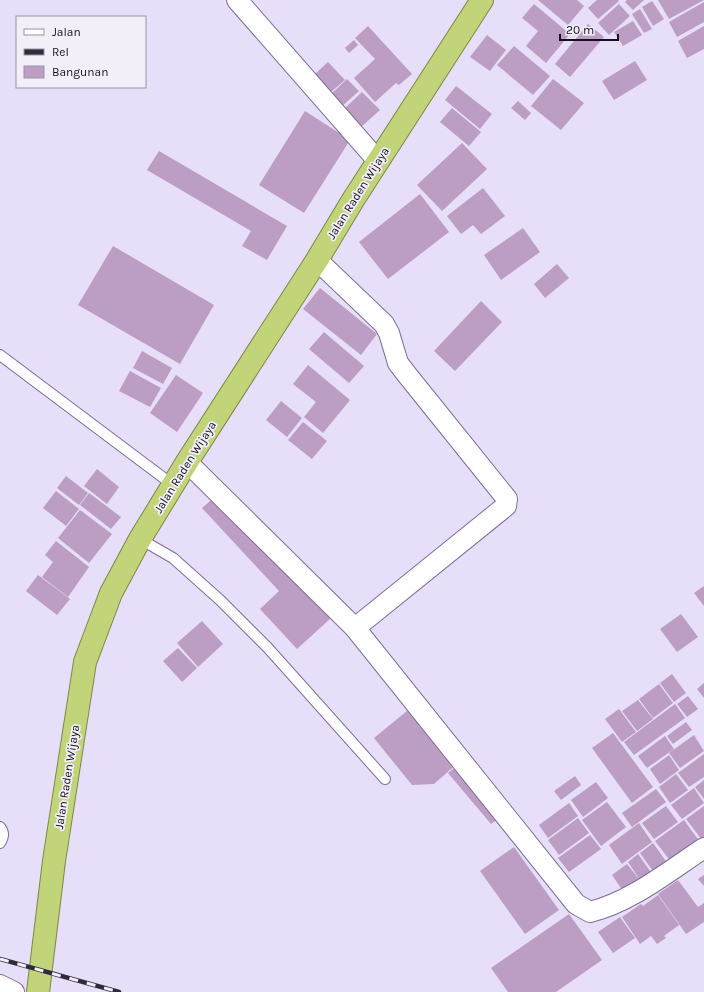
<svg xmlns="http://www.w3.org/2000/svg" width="704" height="992" font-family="Karla,sans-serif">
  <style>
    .building { fill: #bc9dc3 }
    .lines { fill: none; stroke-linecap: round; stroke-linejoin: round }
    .service-casing { stroke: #7e7099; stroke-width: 12 }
    .minor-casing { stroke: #7e7099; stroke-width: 22 }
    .trunk-casing { stroke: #7b8844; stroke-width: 24 }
    .service { stroke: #fff; stroke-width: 10 }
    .minor { stroke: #fff; stroke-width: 20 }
    .trunk { stroke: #c2d47a; stroke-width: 22 }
    .rail-casing { stroke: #302a3b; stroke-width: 4.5 }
    .rail { stroke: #f2eff8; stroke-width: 3; stroke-dasharray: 9; stroke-linecap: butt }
    .labels { text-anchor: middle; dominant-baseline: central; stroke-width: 3.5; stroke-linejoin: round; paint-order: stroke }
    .street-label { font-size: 12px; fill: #140e1e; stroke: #f2eff8 }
  </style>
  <rect width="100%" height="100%" fill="#e7defa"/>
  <path class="building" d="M538 0H577L584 6 568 25Z
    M597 0H618L619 1 598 19 588 8Z
    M627 0H644L633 10 625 2Z
    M658 0H704L669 19Z
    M652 1 664 19 653 26 642 7Z
    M704 2V22L677 37 669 22Z
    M534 4 570 34 546 63 526 46 538 31 522 18Z
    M619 4 630 16 609 35 598 23Z
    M640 9 652 29 644 33 632 14Z
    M633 21 642 35 623 46 614 32Z
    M588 24 604 37 570 77 555 64Z
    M368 26 412 74 399 85 396 83 375 102 354 78 375 59 355 38Z
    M704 26V49L687 58 678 41Z
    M487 35 506 50 490 71 470 57Z
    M354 40 358 45 349 53 345 48Z
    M514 46 550 76 533 95 497 65Z
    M635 61 647 80 614 100 602 81Z
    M328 62 345 80 331 92 315 74Z
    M347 79 359 91 340 108 329 96Z
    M553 79 584 103 561 130 531 106Z
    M456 86 492 114 480 129 445 100Z
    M362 92 380 110 360 128 343 110Z
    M518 101 531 113 525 120 511 108Z
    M452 108 481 132 469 146 440 122Z
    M305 111 350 140 304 213 259 185Z
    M462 143 487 169 442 211 417 185Z
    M159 151 287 226 267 260 242 246 251 231 147 170Z
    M483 188 505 216 481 234 473 225 461 234 447 216Z
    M420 194 449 232 388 279 359 242Z
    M523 228 540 252 501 280 484 255Z
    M113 246 214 305 180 364 78 305Z
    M557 264 569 278 545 298 534 284Z
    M320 288 377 334 361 355 303 309Z
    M481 301 502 322 455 371 434 351Z
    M324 332 364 366 349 383 309 349Z
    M142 351 172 368 163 384 133 368Z
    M308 365 350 400 323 433 304 417 316 402 293 384Z
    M130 371 161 388 150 407 119 391Z
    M176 375 203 393 177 432 150 413Z
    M281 401 302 418 287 437 266 420Z
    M303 422 327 441 312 459 288 440Z
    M97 469 119 487 107 504 84 486Z
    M66 476 88 493 79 505 57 488Z
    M56 491 79 509 66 526 43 508Z
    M89 493 121 517 111 529 80 505Z
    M217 495 331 618 297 649 260 609 279 591 202 508Z
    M80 510 112 534 89 563 58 538Z
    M56 541 89 567 68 597 42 577 53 562 45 555Z
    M38 575 70 599 57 615 26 591Z
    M704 586V606L694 593Z
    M681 614 698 637 677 652 660 629Z
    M202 621 223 644 198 667 177 643Z
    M178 648 197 668 182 682 163 661Z
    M672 674 686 693 674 702 660 683Z
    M704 683V698L697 689Z
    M659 684 673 703 653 718 639 699Z
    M688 696 698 709 687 717 677 704Z
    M638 700 653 719 637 731 622 711Z
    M675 704 685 718 634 755 624 742Z
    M413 706 459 762 434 784 412 785 374 738Z
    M619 709 636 732 622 742 605 719Z
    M686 722 692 730 673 744 667 736Z
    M613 733 653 787 632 803 592 748Z
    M694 735 704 751 680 768 669 753Z
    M665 736 674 749 647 768 638 756Z
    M704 754V777L689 787 678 773Z
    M669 755 679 770 660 784 650 769Z
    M460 763 503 815 491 824 448 773Z
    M676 774 688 790 670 803 659 787Z
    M575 776 581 785 561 800 554 791Z
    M704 780V799L695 787Z
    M596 782 608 798 583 817 571 800Z
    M694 788 704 803 682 819 671 805Z
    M656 789 666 802 632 827 622 813Z
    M607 802 626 827 601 846 582 820Z
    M569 803 578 816 548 838 539 825Z
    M666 806 678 822 654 839 642 823Z
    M704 806V838L702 840 686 819Z
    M578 818 589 833 559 855 548 840Z
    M684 820 700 842 672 863 655 841Z
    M639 823 652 842 622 864 609 845Z
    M590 835 601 849 569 872 558 858Z
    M653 843 668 864 655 874 640 853Z
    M514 847 559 910 525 934 480 871Z
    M638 854 653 875 642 883 628 862Z
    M627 864 639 879 623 891 612 875Z
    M704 875V886L698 879Z
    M678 880 698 907 704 903V922L686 934 658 894Z
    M658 895 679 925 664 936 666 938 657 944 651 936 640 944 622 917 641 904 643 906Z
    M569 914 602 960 556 992H508L491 968Z
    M620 917 635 938 613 953 598 932Z"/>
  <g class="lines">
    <g class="service-casing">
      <path id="service" d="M0 355 173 485
        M140 539 173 558 220 600 268 648 385 779
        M0 827C4 832 4 837 0 843"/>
    </g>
    <g class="minor-casing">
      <path id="minor" d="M237 0 378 161
        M317 260 384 324 389 333 398 363 408 376 507 499 506 506 355 628
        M187 462 355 628 576 904 590 912C631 902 669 871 704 848
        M0 985 14 992"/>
    </g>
    <g class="trunk-casing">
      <path id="trunk" d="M38 992 54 861 85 662 111 593 140 539 187 462 317 260 353 200 482 0"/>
    </g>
    <use href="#service" class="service"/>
    <use href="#minor" class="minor"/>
    <use href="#trunk" class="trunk"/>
    <g class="rail-casing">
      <path id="rail" d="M0 959 119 992"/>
    </g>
    <use href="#rail" class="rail"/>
  </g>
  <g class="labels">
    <g class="street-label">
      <text transform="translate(358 193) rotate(-58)">Jalan Raden Wijaya</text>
      <text transform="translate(185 467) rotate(-58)">Jalan Raden Wijaya</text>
      <text transform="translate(67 777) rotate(-81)">Jalan Raden Wijaya</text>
    </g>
  </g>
  <rect x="16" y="16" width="130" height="72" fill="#f2eff8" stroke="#9995a1"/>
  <rect x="24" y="29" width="20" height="6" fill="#ffffff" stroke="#9995a1"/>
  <text x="52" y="36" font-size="12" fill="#140e1e">Jalan</text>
  <rect x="24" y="49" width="20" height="6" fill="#302a3b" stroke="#9995a1"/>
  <text x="52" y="56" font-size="12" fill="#140e1e">Rel</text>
  <rect x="24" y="66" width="20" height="12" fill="#bc9dc3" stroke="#9995a1"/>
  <text x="52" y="76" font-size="12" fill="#140e1e">Bangunan</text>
  <path d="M560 34v6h58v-6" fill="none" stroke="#140e1e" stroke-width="2"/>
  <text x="566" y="34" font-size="12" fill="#140e1e" stroke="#f2eff8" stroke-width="3" paint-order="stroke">20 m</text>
</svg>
